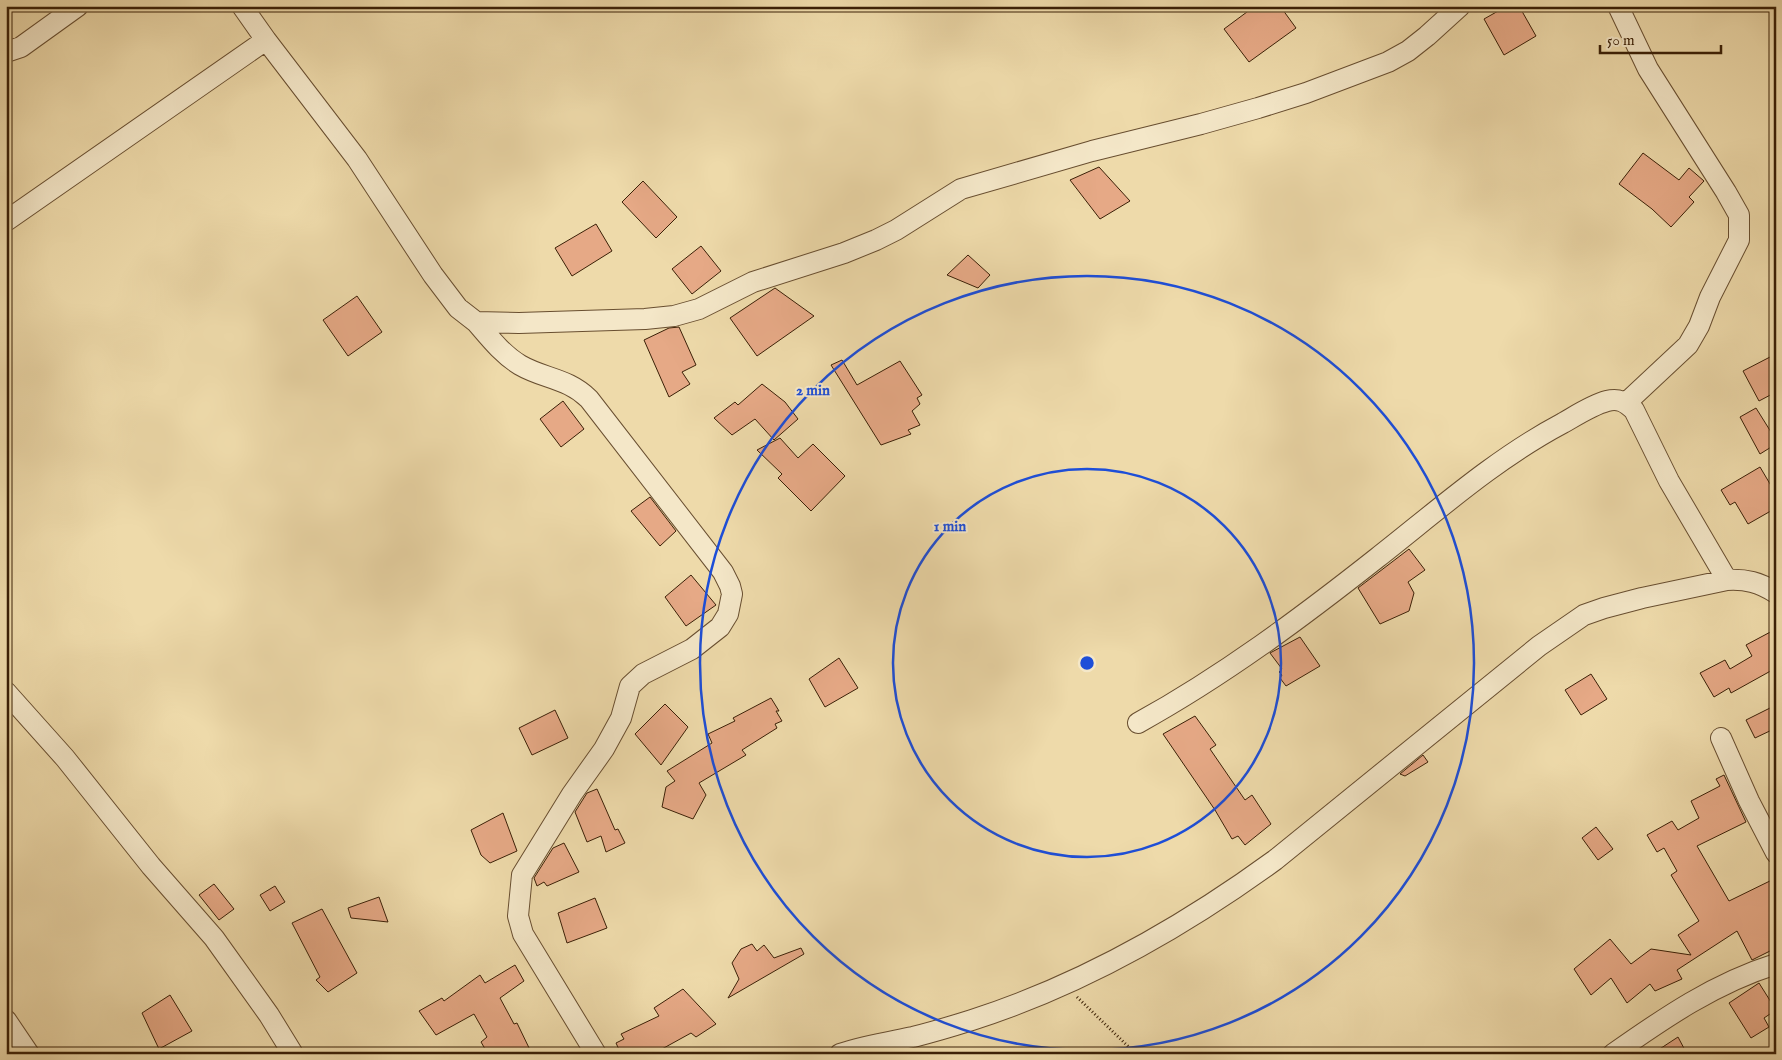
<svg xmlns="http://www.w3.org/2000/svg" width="1782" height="1060" font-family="'IM FELL English',serif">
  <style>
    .building { fill: #e6a986; stroke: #3b2007 }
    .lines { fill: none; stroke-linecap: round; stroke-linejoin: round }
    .minor-casing { stroke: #684e30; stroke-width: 22 }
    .path { stroke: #3b2007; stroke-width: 3; stroke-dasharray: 1 2.5; stroke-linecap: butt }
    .minor { stroke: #f4e7c8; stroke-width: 20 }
    .ring { fill: none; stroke: #1d4ed8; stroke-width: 2.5 }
    .centre { fill: #1d4ed8; stroke: #f4e7c8; stroke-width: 2.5 }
    .ring-label { font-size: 15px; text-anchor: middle; font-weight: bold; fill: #1d4ed8; stroke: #f4e7c8; stroke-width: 4; stroke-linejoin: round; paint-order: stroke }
  </style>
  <rect width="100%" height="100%" fill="#eedaaa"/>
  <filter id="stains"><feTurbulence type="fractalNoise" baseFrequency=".004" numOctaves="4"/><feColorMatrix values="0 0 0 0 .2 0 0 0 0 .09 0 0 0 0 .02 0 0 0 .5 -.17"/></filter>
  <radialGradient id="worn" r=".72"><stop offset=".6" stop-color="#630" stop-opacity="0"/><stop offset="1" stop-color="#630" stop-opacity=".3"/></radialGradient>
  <path class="building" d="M1255 6H1280L1296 28 1249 62 1224 29Z
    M1507 6H1519L1536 36 1504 55 1484 19Z
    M1643 153 1679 180 1689 168 1704 181 1689 197 1694 202 1671 227 1652 209 1619 184Z
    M1099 167 1130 201 1100 219 1070 180Z
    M643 181 677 217 656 238 622 202Z
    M596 224 612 251 572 276 555 248Z
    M701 246 721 271 692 294 672 269Z
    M968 255 990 275 978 288 947 275Z
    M775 288 814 316 757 356 730 318Z
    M357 296 382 332 348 356 323 320Z
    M679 327 696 365 682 372 690 384 669 397 644 340 669 328Z
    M1770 357 1776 367V392L1759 401 1743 371Z
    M842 360 857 385 900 361 922 395 917 398 920 404 912 411 920 425 908 430 911 434 881 445 831 365Z
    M762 384 785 402 798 419 774 440 755 419 732 435 714 418 735 402 738 405Z
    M563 401 584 429 561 447 540 419Z
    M1756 408 1776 440V444L1760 454 1740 417Z
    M780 438 798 458 813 444 845 476 811 511 778 478 782 474 757 450Z
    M1760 467 1776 494V508L1748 524 1735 502 1730 505 1721 490Z
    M650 497 676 531 660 546 631 511Z
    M1409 549 1425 570 1408 582 1414 593 1409 611 1380 624 1358 588Z
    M691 575 716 605 686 626 665 597Z
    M1776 629V668L1731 693 1729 688 1714 697 1700 673 1725 660 1730 669 1752 656 1746 645Z
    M1300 637 1320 666 1286 686 1280 678 1282 675 1279 672 1282 669 1270 653Z
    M839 658 858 688 825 707 809 679Z
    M1591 674 1607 699 1581 715 1565 690Z
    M771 698 779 711H776L782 721 775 724 777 728 742 750 746 755 699 783 706 795 693 819 662 807 666 787 675 781 667 771 712 743 708 734 735 721 733 718Z
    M665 704 688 727 661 765 635 734Z
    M1776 705V728L1755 738 1746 720Z
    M555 710 568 738 532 755 519 728Z
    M1195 716 1216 745 1210 749 1245 800 1252 795 1271 824 1245 845 1238 836 1232 839 1215 810 1163 734Z
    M1423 755 1428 762 1405 776 1400 774Z
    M1724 775 1746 822 1697 846 1729 901 1776 878V948L1752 960 1737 931 1677 970 1682 979 1655 991 1650 984 1627 1003 1611 978 1591 995 1574 969 1610 939 1631 964 1651 949 1691 955 1678 935 1699 921 1671 875 1677 871 1664 848 1657 852 1647 835 1672 821 1678 830 1699 818 1691 801 1720 786 1716 779Z
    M597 789 615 830 618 829 625 843 606 852 601 836 587 842 575 812 587 793Z
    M503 813 517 851 490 863 481 855 471 830Z
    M1596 827 1613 849 1598 860 1582 838Z
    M564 843 579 872 547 886 544 882 537 886 534 878 553 848Z
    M214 884 234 909 219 920 199 895Z
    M275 886 285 902 270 911 260 895Z
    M379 897 388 922 351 918 348 908Z
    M595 898 607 928 567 943 558 913Z
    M322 909 357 973 328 992 316 980 320 977 292 923Z
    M752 944 757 951 764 945 774 958 801 948 804 954 728 998 739 979 732 963 741 949Z
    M515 965 524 981 500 998 514 1024 517 1023 532 1054H488L481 1042 487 1037 474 1014 436 1035 419 1011 442 998 444 1001 480 975 485 983Z
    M1759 983 1776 1010 1764 1018 1769 1027 1751 1038 1729 1003Z
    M683 989 716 1024 696 1037 691 1033 662 1049 665 1054H621L616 1043 624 1039 621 1034 659 1016 654 1008Z
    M170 995 192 1031 159 1049 142 1013Z
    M1678 1037 1687 1054H1652Z"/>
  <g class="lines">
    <g class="minor-casing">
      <path id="minor" d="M242 6 266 40 357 159 433 275 458 308 476 322 519 323 645 319 674 316 699 309 753 282 844 253 876 240 896 230 961 189 1092 151 1201 124 1258 108 1306 93 1388 62 1408 51 1427 36 1460 6
        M1618 6 1648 69 1726 192 1739 215V240L1710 297 1699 326 1688 345 1626 403
        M6 52 21 47 78 6
        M6 221 266 40
        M476 322C489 337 502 354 520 365 544 379 568 378 589 399L723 572 730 586 732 594 728 614 720 627 692 649 643 674 630 686 621 718 604 749 572 794 522 875 518 916 523 934 596 1054
        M6 692 65 758 151 866 214 938 269 1015 293 1054
        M1138 723C1223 676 1301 618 1377 558 1437 511 1495 459 1563 423 1577 415 1592 405 1607 401 1619 398 1625 402 1634 410L1669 481 1727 580
        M1721 738 1749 801 1776 853
        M6 1020 29 1054
        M840 1054C864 1046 889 1042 913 1037 933 1032 953 1026 972 1020 1081 985 1183 927 1275 860L1539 646 1584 615 1604 608 1642 598 1727 580C1746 579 1759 582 1776 593
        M1613 1054C1664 1018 1715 983 1776 964"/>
    </g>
    <path class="path" d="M1077 997 1136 1054"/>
    <use href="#minor" class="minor"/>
  </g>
  <g class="ring">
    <circle cx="1087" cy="663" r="194"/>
    <circle cx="1087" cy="663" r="387"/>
  </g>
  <circle cx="1087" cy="663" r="8" class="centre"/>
  <g class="ring-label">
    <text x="813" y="395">2 min</text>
    <text x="950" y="531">1 min</text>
  </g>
  <rect width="1782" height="1060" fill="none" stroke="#eedaaa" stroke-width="25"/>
  <rect x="8" y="8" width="1767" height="1045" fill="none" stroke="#3b2007" stroke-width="2.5"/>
  <rect x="12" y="12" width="1757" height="1035" fill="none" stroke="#3b2007"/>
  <path d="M1600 45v8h121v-8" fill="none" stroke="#3b2007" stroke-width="2.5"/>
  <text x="1607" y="45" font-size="15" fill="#3b2007" stroke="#f4e7c8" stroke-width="4" paint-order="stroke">50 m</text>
  <rect width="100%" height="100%" filter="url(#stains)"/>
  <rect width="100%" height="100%" fill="url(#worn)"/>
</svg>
